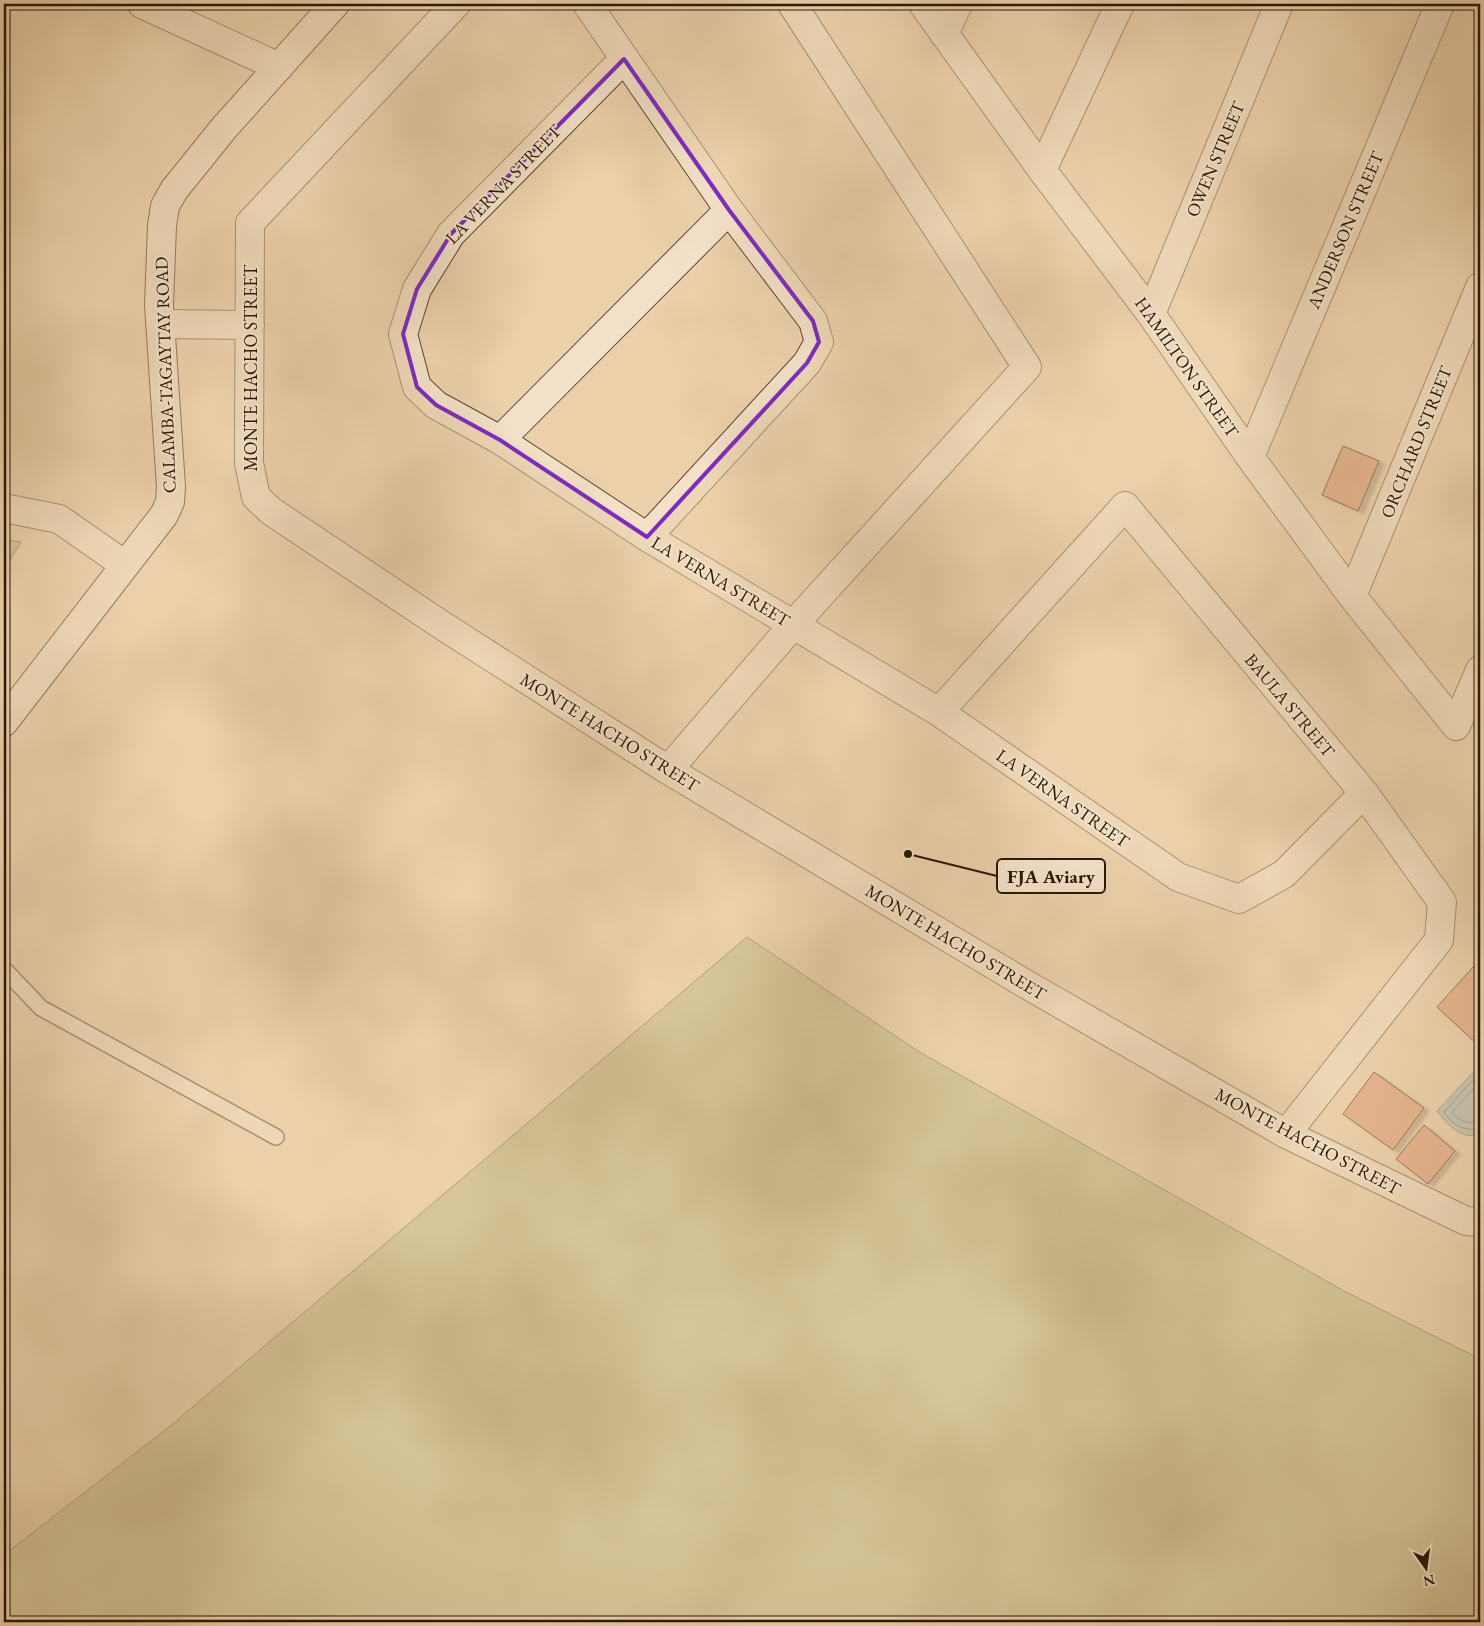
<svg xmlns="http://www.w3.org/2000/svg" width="1484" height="1626" font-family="'EB Garamond',serif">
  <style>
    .green { fill: #bcba85; stroke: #726944 }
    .water { fill: #9eb4b4; stroke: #6f766d }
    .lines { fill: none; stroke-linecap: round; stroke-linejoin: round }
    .shore { stroke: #64665c; stroke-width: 1 }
    .building { fill: #df9570; stroke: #291803; filter: url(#shadow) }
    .lane-casing { stroke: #5a462d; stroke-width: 18 }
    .street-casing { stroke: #5a462d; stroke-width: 30 }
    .secondary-casing { stroke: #291803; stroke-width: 30 }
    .lane { stroke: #f2e0c8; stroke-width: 15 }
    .street { stroke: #f2e0c8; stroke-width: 28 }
    .secondary { stroke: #f2e0c8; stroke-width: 28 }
    .marked { fill: none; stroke: #7b2cbf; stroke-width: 4; stroke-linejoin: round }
    .labels { text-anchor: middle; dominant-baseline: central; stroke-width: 4; stroke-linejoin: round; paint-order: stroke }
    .street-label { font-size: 18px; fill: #291803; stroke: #f2e0c8 }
    .leader { fill: none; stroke: #291803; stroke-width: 2 }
    .callout-dot { fill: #291803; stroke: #f2e0c8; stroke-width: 2 }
    .callout { fill: #f2e0c8; stroke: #291803; stroke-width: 2 }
    .callout-label { font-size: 19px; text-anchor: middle; font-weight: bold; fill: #291803 }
  </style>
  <defs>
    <filter id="shadow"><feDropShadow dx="5.5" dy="3" stdDeviation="1" flood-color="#0004"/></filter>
  </defs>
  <rect width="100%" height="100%" fill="#ebd0aa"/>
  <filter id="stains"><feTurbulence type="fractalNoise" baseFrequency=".004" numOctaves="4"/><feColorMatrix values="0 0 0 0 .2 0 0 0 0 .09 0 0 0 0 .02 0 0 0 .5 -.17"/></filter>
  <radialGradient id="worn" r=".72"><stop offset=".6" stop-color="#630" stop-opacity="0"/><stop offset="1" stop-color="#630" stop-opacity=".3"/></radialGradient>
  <path class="green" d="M4 539 21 542 4 569Z
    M747 937 921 1053 1344 1291 1480 1359V1622H4V1555L169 1427Z"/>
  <path class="water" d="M1480 1065V1132C1464 1144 1446 1123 1437 1111Z"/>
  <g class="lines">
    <path class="shore" d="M1480 1072 1444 1112C1453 1126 1464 1131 1480 1129
      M1480 1081 1452 1112C1460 1123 1468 1123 1480 1122"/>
  </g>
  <path class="building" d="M1343 446 1379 461 1358 511 1322 495Z
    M1474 966 1480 972V1042L1478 1045 1437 1007Z
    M1374 1072 1424 1108 1393 1150 1343 1114Z
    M1424 1125 1455 1151 1428 1184 1396 1159Z"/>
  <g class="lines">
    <g class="lane-casing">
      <path id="lane" d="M4 969 41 1008 276 1137"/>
    </g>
    <g class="street-casing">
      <path id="street" d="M142 4 279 67
        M456 4 250 223 249 463 256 497 271 511 437 622 668 770 1024 983 1286 1134 1466 1221 1480 1222
        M587 4 729 210 813 321 819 342 807 363 647 537
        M923 4 1042 170 1151 314 1250 457 1352 596 1456 726 1480 670
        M944 34 958 4
        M624 59 451 234 417 289 403 334 417 387 436 405 500 440 647 537 939 712 1178 877 1239 899 1284 874 1364 793
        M1042 170 1120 4
        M1151 314 1279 4
        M161 324 250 325
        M500 440 729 210
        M1250 457 1440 4
        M4 508 59 519 125 565
        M1352 596 1480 287
        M939 712 1125 506 1364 793 1442 902 1439 940 1286 1134
        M668 770 793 625 1027 367 792 4"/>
    </g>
    <g class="secondary-casing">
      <path id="secondary" d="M4 722 164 515 170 502 171 487 159 305 162 226 165 206 174 190 224 128 335 4"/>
    </g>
    <use href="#lane" class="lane"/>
    <use href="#street" class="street"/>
    <use href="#secondary" class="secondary"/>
  </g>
  <path d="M0 0H1484V1626H0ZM624 59 729 210 813 321 819 342 807 363 647 537 500 440 436 405 417 387 403 334 417 289 451 234Z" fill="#ebd0aa" fill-opacity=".55" fill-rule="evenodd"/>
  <path class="marked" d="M624 59 729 210 813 321 819 342 807 363 647 537 500 440 436 405 417 387 403 334 417 289 451 234Z"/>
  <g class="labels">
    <g class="street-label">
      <text transform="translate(1215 159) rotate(-67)">OWEN STREET</text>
      <text transform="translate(503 184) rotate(-46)">LA VERNA STREET</text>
      <text transform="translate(1345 230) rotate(-67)">ANDERSON STREET</text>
      <text transform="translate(1187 367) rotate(55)">HAMILTON STREET</text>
      <text transform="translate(250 368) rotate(-90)">MONTE HACHO STREET</text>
      <text transform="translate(165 375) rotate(-92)">CALAMBA-TAGAYTAY ROAD</text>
      <text transform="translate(1416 442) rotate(-68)">ORCHARD STREET</text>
      <text transform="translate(721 581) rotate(31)">LA VERNA STREET</text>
      <text transform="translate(1290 705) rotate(50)">BAULA STREET</text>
      <text transform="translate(610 732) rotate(32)">MONTE HACHO STREET</text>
      <text transform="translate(1063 798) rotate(35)">LA VERNA STREET</text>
      <text transform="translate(956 942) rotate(31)">MONTE HACHO STREET</text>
      <text transform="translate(1308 1141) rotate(28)">MONTE HACHO STREET</text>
    </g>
  </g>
  <path class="leader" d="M908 854L997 876"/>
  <circle class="callout-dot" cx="908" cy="854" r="5"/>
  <rect class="callout" x="997" y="859" width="108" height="34" rx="5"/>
  <g class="callout-label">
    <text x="1051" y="883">FJA Aviary</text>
  </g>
  <rect width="1484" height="1626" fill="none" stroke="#ebd0aa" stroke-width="20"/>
  <rect x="5" y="5" width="1474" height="1616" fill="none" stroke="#291803" stroke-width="2.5"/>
  <rect x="10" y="10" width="1464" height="1606" fill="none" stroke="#291803"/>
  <g transform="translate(1426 1568) rotate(166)" stroke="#f2e0c8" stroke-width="4" paint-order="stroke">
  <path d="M0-4L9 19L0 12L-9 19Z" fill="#291803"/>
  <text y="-8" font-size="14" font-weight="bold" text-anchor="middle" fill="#291803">N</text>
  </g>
  <rect width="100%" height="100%" filter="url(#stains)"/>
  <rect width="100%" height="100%" fill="url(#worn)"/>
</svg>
